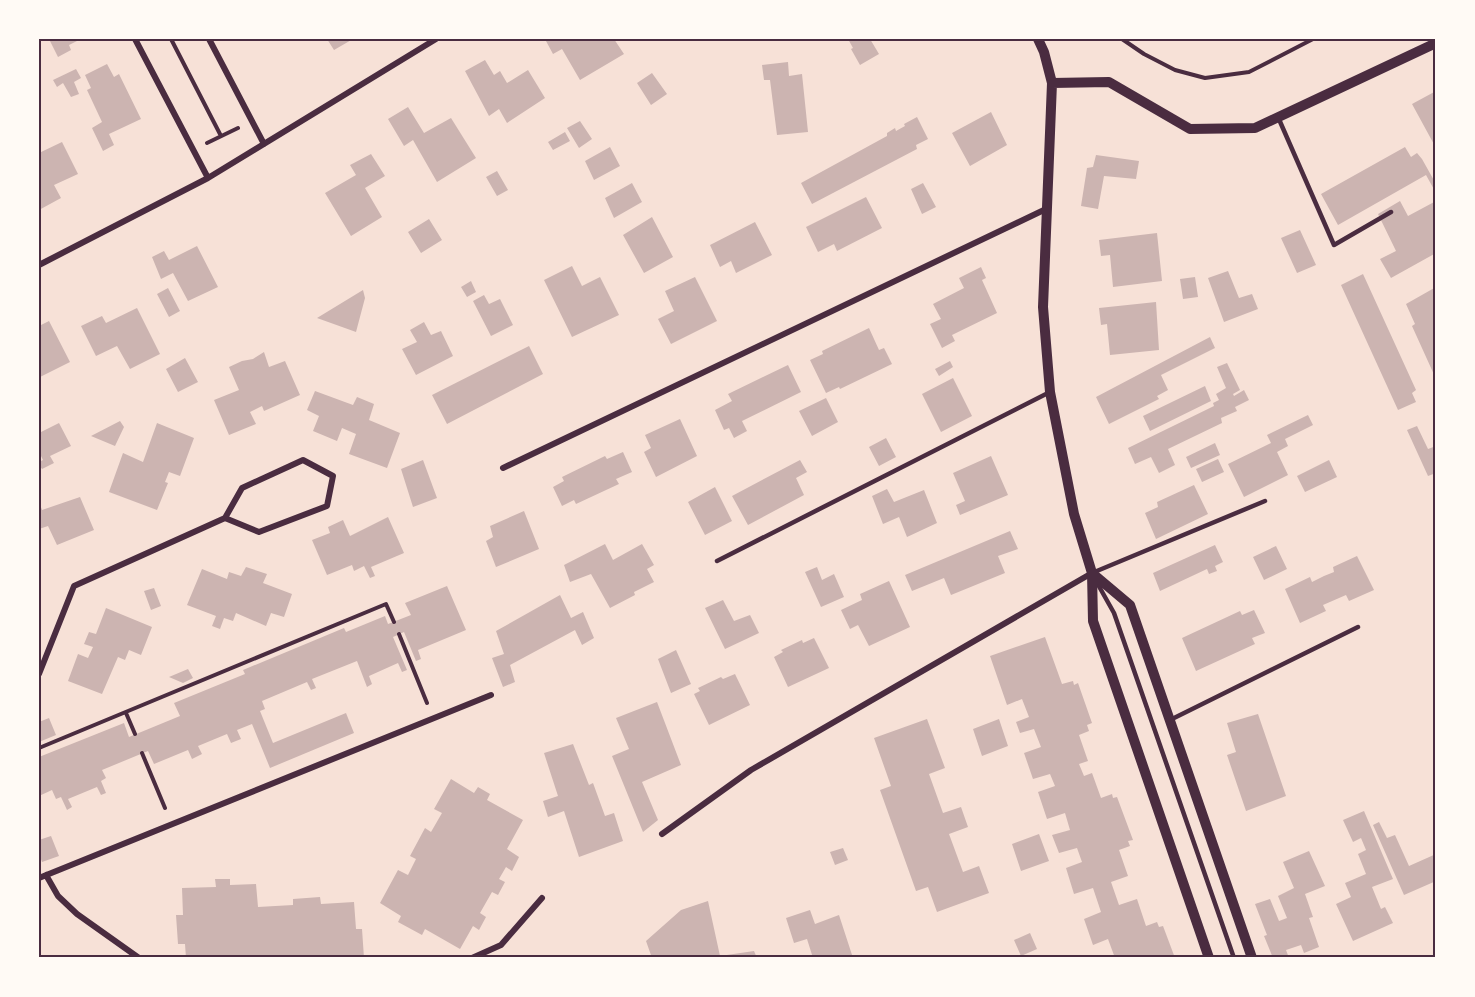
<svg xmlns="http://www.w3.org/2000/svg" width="1475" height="997" font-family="'Public Sans',sans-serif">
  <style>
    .building { fill: #ccb4b1 }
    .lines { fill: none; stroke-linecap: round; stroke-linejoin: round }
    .path { stroke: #4a2c40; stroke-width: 4 }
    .service { stroke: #4a2c40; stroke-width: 4.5 }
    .minor { stroke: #4a2c40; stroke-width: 6 }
    .tertiary { stroke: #4a2c40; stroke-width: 10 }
    .neatline { fill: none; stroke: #4a2c40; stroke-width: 2 }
  </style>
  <rect width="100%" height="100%" fill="#f7e1d7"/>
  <path class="building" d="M49 39H81L69 45 71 50 58 57Z
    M327 39H353L334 50Z
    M550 39H614L624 54 580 80 562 49 553 54 546 41Z
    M848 39H870L879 54 860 65 851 49 853 48Z
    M485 60 494 75 500 71 507 83 528 70 545 98 507 123 499 109 489 116 465 71Z
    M788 62 789 76 802 74 808 132 777 135 770 80H764L762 65Z
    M107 64 114 77 119 74 141 119 109 134 114 145 103 151 92 128 102 122 87 90 91 88 85 75Z
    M76 69 81 78 74 82 79 94 71 97 63 83 57 87 53 80Z
    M652 73 667 94 651 105 637 83Z
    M1436 91V148L1412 104Z
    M408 107 424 133 451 118 476 158 437 182 413 140 404 146 388 119Z
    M991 112 1007 145 970 166 952 133Z
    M917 117 928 139 916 145 917 149 812 204 801 183 887 136V133L895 128 896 131 905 126 904 124Z
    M580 121 592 139 579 148 567 128Z
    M565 132 570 141 553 150 548 142Z
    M62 142 78 174 54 185 61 198 39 210V153Z
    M610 147 620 166 594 180 585 161Z
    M1405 147 1411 157 1417 153 1422 159 1436 184V193L1426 175 1338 225 1321 194Z
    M371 154 385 176 365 188 382 217 351 236 325 193 356 175 350 165Z
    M1096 155 1139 161 1136 179 1104 176 1098 209 1081 206 1087 168 1093 167Z
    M497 171 508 190 497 196 486 177Z
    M632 183 642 202 614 218 605 198Z
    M923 183 936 207 922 214 911 189Z
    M866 197 882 228 837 251 834 244 818 252 806 227Z
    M1400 201 1408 216 1436 201V253L1391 278 1380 259 1396 251 1378 214Z
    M652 217 673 257 644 273 623 235Z
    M429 219 442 240 421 253 408 232Z
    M755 222 772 255 736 273 731 261 720 267 710 245Z
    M1300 230 1316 265 1297 273 1281 238Z
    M1157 233 1162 281 1113 287 1110 255 1101 256 1099 240Z
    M197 246 218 287 188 301 173 273 161 279 152 257 164 251 169 260Z
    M572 266 582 286 600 277 619 315 572 337 544 280Z
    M981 267 986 278 982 280 997 313 952 335 955 341 942 348 930 324 941 319 933 304 964 288 959 278Z
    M1228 271 1239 298 1252 294 1258 309 1224 322 1208 278Z
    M1363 274 1416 390 1412 393 1416 402 1398 410 1341 285Z
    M695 277 717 321 671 344 658 319 674 311 665 291Z
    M1195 277 1198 297 1183 299 1180 279Z
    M471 281 476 292 467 297 461 287Z
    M1436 287V379L1412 326 1415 324 1406 304Z
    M168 288 180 311 169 317 157 294Z
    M363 290 365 298 356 332 317 318Z
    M484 295 489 304 500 299 513 325 491 336 473 301Z
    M1156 302 1159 350 1110 355 1107 324 1101 325 1099 308Z
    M137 308 160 354 130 369 117 346 96 356 81 326 102 316 106 323Z
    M49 321 70 362 40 377 39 326Z
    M424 322 431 335 441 331 453 356 416 375 402 349 417 342 410 330Z
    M869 328 879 350 884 348 892 364 840 389 839 387 826 393 810 360 823 354 822 351Z
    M1210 337 1215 348 1161 375 1168 390 1157 396 1159 399 1109 424 1096 397Z
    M529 346 543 374 447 424 432 395Z
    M264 352 269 367 285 361 300 395 264 411 262 406 250 412 256 424 229 435 214 400 239 390 229 367 242 361 253 359Z
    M185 358 198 382 178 392 166 369Z
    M950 361 953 367 939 376 935 369Z
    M1227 363 1240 390 1233 394 1234 396 1244 390 1249 400 1235 407 1237 411 1221 418 1222 423 1168 449 1175 465 1159 473 1151 457 1135 464 1128 448 1214 406 1213 403 1219 400 1216 394 1226 388 1217 367Z
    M788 365 801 392 742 421 747 431 734 438 729 428 724 430 715 410 732 401 728 394Z
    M953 378 972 416 941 432 922 394Z
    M1205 386 1211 401 1150 431 1143 416Z
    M315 391 353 405 357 397 374 404 369 420 400 433 387 468 349 454 356 434 342 428 337 441 313 431 319 416 307 410Z
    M826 398 838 422 812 436 799 411Z
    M1308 415 1313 425 1285 439 1288 446 1277 452 1288 475 1244 497 1228 464 1271 443 1267 435Z
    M680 419 697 456 656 477 644 452 651 448 645 435Z
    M120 421 124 427 115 446 91 436Z
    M59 423 71 446 50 456 54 463 42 469 39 465V462L43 460 39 452V433Z
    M157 423 194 438 180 476 169 472 165 482 168 483 157 510 109 492 123 453 143 462Z
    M1417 426 1428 449 1436 446V473L1428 476 1407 430Z
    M886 438 896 457 879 466 869 447Z
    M1215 443 1220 455 1191 468 1186 457Z
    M623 452 632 472 616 479 619 484 576 504 574 500 562 506 553 487 564 481 562 477 605 456 607 459Z
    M991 456 1008 495 960 515 956 505 965 501 953 473Z
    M1218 459 1224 472 1202 482 1196 469Z
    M423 460 437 498 413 507 401 469Z
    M800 460 807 472 796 478 804 495 748 525 732 496Z
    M1329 460 1337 477 1305 492 1297 476Z
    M1194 485 1208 514 1156 539 1145 513 1158 507 1157 502Z
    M715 487 732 521 705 535 688 502Z
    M887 489 894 502 924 490 937 523 907 537 899 517 883 524 872 496Z
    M80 497 94 530 57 545 48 526 39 529V502L42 510Z
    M524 511 539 549 496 567 486 541 493 537 490 526Z
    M388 517 404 553 371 567 375 576 370 578 364 566 354 571 352 565 327 575 312 540 330 533 328 527 343 520 350 536Z
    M1010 531 1018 549 998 556 1005 573 951 595 944 578 912 591 905 575Z
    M605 544 613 560 642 544 654 565 647 569 654 582 634 592 635 595 610 608 591 574 570 582 564 565Z
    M1215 545 1223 562 1215 566 1217 571 1209 574 1207 569 1160 591 1153 573Z
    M1276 546 1287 569 1264 580 1253 557Z
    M1357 556 1374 590 1349 601 1346 595 1323 605 1326 611 1300 623 1285 589 1310 577 1312 582 1324 576 1334 572 1333 567Z
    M246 567 267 574 263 583 292 594 284 617 271 613 266 626 236 613 233 621 224 618 220 629 212 626 216 616 187 605 202 569 227 579 229 572 241 576Z
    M817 567 822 580 834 574 844 597 821 607 805 572Z
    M889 581 910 627 869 646 858 625 850 629 841 610 862 600 860 594Z
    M447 586 466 630 418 650 421 659 416 661 404 632 393 637 407 670 402 672 398 663 369 676 372 684 367 687 357 661 312 679 316 688 311 690 307 682 262 701 265 709 260 711 273 743 346 713 354 733 270 768 252 724 237 730 241 739 231 743 227 734 198 746 202 754 192 759 188 750 154 764 148 751 102 770 106 778 101 781 106 793 101 795 97 787 68 799 72 807 67 810 61 797 56 799 52 790 39 796V757L124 723 129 737 180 716 174 703 245 674 243 670 344 628 346 632 385 616 388 624 411 615 405 603Z
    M154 588 161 606 151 610 144 591Z
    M560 595 571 618 583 612 594 638 582 645 575 630 510 665 515 682 503 687 492 658 504 654 496 631Z
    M723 600 734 621 750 615 759 633 725 649 705 608Z
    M106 608 152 627 141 655 129 650 125 660 118 657 102 694 68 681 78 654 88 658 93 647 84 644 89 632 96 634Z
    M1254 610 1265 633 1252 638 1255 644 1196 671 1182 638 1240 611 1242 615Z
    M1045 637 1062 684 1073 681 1074 685 1078 683 1092 723 1087 725 1089 731 1079 735 1088 761 1079 764 1084 776 1092 773 1101 798 1112 794 1113 798 1117 797 1133 840 1128 841 1130 846 1119 850 1128 876 1111 882 1119 905 1137 899 1146 926 1157 922 1159 927 1163 926 1175 958H1115L1108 939 1093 945 1084 919 1101 912 1093 888 1074 894 1066 868 1082 862 1077 848 1059 853 1052 835 1070 830 1065 813 1047 819 1038 792 1055 786 1050 774 1033 779 1024 753 1041 747 1034 729 1020 733 1016 722 1029 717 1022 699 1007 705 990 656Z
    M814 638 829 668 788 687 774 657 783 652 781 650 802 640 803 643Z
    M676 650 691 684 671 693 658 659Z
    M188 669 193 678 183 683 169 677Z
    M735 674 750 705 709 725 694 694 700 691 698 688 721 677 723 679Z
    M657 702 681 765 642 782 658 820 643 832 612 756 629 749 616 718Z
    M1258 714 1286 796 1246 811 1227 755 1236 752 1227 723Z
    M49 718 56 735 39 742V722Z
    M927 719 945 768 929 774 943 813 961 807 968 827 949 834 963 872 979 866 989 893 937 912 928 887 916 891 880 790 891 786 874 738Z
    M999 719 1008 746 982 756 973 729Z
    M573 744 589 785 593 783 605 816 614 813 623 841 579 857 564 811 548 817 543 801 558 796 544 753Z
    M451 779 474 793 478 787 490 794 487 800 523 820 507 849 519 857 512 871 506 867 499 879 505 882 498 895 492 892 480 913 486 917 479 930 473 926 460 949 425 929 422 935 398 922 401 916 380 903 398 870 408 875 416 859 410 856 425 828 431 832 442 813 434 809Z
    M1364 811 1393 879 1372 887 1381 909 1385 907 1393 923 1353 941 1336 904 1351 897 1345 883 1366 874 1358 854 1366 850 1361 838 1353 842 1343 820Z
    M1379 822 1387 838 1395 835 1409 866 1436 854V881L1404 895 1373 825Z
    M1039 834 1049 861 1021 871 1012 844Z
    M51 836 59 856 42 862 39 854V840Z
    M843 848 848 860 835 865 830 852Z
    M1309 851 1325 886 1305 894 1313 917 1309 918 1319 947 1304 953 1301 945 1286 950 1289 958H1273L1264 936 1267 935 1255 904 1270 899 1279 921 1287 918 1278 896 1294 888 1283 862Z
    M215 879H230V885L256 884 258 907 293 905V899L320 897 321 904 354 902 356 929H362L364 958H186L185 944H178L176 915H183L182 888 216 887Z
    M708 901 720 956 754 951 757 958H652L646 941 681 910Z
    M810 910 815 924 839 915 853 958H813L807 939 794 943 786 918Z
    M1030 933 1037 949 1021 956 1014 940Z"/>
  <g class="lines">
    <path class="path" d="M171 39 221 136
      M1122 39 1144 54 1175 70 1205 78 1249 72 1313 39
      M207 143 238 128
      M399 634 427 703
      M126 713 135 734
      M39 748 386 604 394 622
      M142 753 165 808"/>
    <path class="service" d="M1278 117 1334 245 1391 212
      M717 561 1048 393
      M1092 573 1265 501
      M1096 581 1114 613 1234 958
      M1170 720 1358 627"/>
    <path class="minor" d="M135 39 208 178
      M209 39 264 144
      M39 265 208 178 436 39
      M503 468 1046 209
      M39 674 74 586 225 518 242 488 303 460 333 476 327 506 259 532 225 518
      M662 834 751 770 1092 573
      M46 875 58 896 77 914 139 958
      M39 878 491 695
      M472 958 501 945 542 898"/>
    <path class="tertiary" d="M1038 39 1044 52 1052 83 1043 307 1050 392 1074 514 1092 573 1093 621 1209 958
      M1052 83 1109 82 1190 129 1255 128 1436 43
      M1092 573 1130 605 1252 958"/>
  </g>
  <rect width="1475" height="997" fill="none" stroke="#fffaf5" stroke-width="81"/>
  <rect x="40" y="40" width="1394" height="916" class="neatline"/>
</svg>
